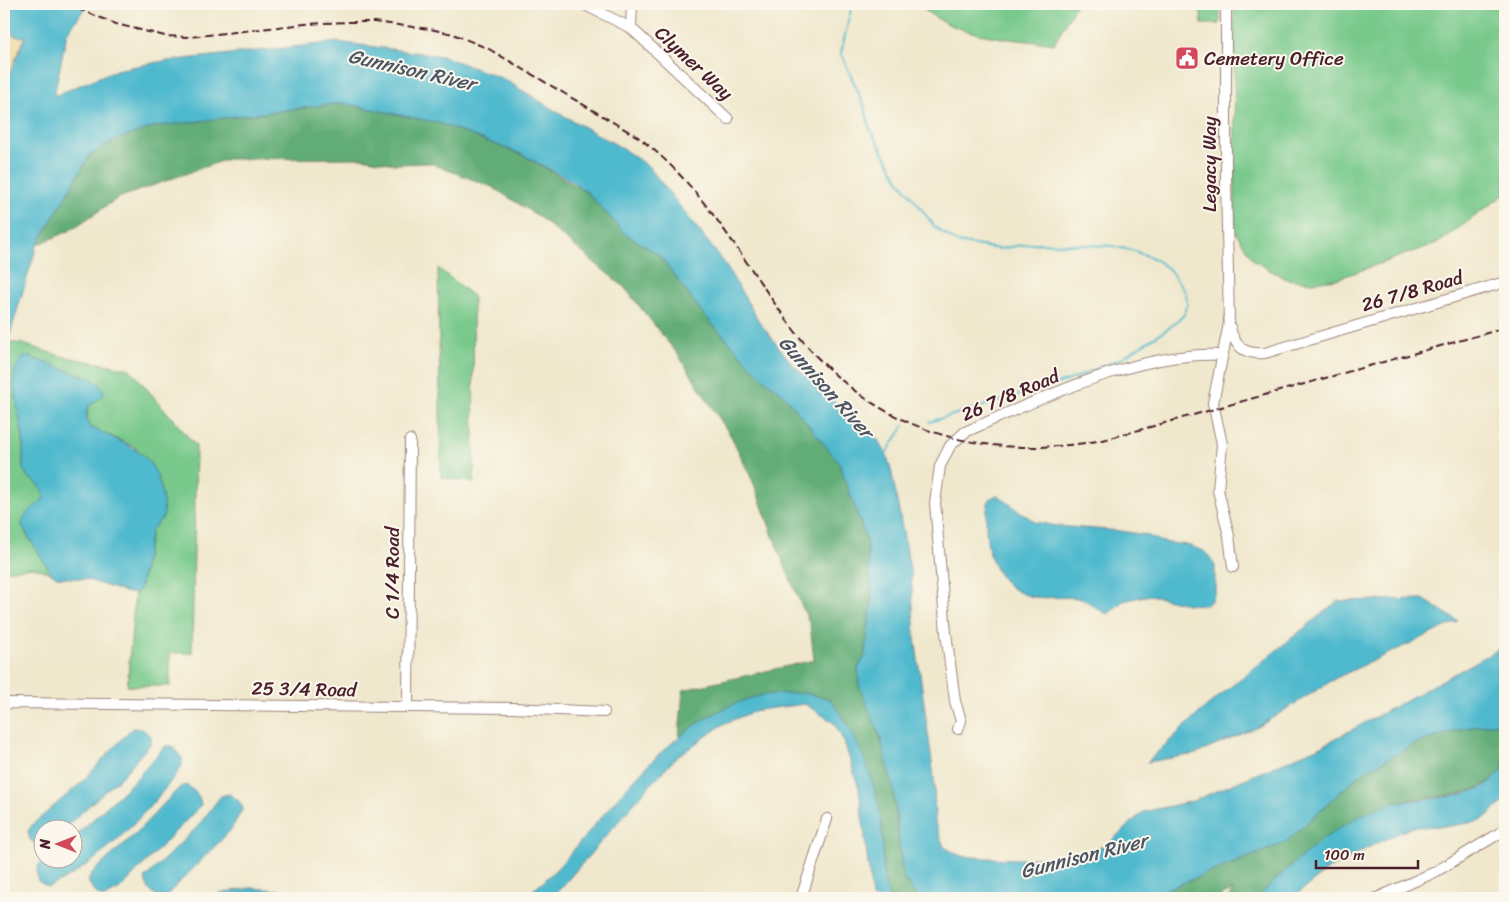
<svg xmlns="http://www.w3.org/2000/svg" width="1509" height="902" font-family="Sriracha,sans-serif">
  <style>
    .green { fill: #78c98b; stroke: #61745b }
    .forest { fill: #62ad77; stroke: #566651 }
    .sand { fill: #eeda9e; stroke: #9c7c64 }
    .water { fill: #50b9ce; stroke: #4d6c7c }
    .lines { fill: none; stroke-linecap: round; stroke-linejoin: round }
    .stream { stroke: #50b9ce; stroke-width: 2 }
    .minor-casing { stroke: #9d847c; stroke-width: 12 }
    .minor { stroke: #fff; stroke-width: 10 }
    .rail { stroke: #4a1f2b; stroke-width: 2; stroke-dasharray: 8 4; stroke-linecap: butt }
    .labels { text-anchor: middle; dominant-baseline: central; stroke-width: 4; stroke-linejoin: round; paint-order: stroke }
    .poi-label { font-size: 19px; fill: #4a1f2b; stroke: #fbf7ec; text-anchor: start }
    .street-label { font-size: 19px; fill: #4a1f2b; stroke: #fbf7ec }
    .water-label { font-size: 20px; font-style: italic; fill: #4c5564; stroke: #fbf7ec }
  </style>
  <rect width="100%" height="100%" fill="#fbf7ec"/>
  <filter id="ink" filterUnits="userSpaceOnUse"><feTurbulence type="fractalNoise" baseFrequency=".02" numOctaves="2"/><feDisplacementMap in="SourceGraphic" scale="10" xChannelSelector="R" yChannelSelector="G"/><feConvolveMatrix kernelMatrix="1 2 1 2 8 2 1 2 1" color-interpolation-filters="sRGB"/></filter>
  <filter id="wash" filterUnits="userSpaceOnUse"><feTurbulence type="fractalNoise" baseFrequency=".0096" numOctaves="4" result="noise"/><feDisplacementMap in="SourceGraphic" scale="20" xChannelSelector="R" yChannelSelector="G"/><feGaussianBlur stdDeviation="1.12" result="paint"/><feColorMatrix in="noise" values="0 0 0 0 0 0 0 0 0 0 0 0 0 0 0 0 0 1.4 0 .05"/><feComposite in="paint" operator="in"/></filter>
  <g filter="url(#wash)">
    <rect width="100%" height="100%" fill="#f0e8cd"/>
    <path class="green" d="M918 4H1076L1054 44C1008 38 953 38 918 4Z
      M1200 4H1220V24H1202Z
      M1234 4H1505V194L1440 242 1337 279 1312 282 1286 279 1254 261 1235 231Z
      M438 268 473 296 474 483 441 477Z
      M7 342 23 344 61 356 130 369 196 446 192 653H170V686H127L135 593 140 589 151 531 164 516 135 447 90 427C83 411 92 399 100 384L91 379 30 357 13 381 23 437V469L28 477 40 486 44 497 41 503 35 506 26 534 42 556 51 573 33 567 4 571V354Z"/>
    <path class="forest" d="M341 103 439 123 521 154 588 193 624 233 659 255 704 315 763 378 783 394 838 461 866 538 872 598 865 655 858 669 859 684 880 736 893 787 903 877 918 898H889L883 881 882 830 830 699 760 696 713 715 679 737 683 690 814 660 810 625 780 555 754 484 732 438 679 356 624 287 538 216 492 187 430 163 395 164 362 158 227 159 118 198 69 231 37 245 90 155 110 142 153 127Z
      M1505 722C1505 735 1509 763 1500 773 1468 805 1421 791 1382 807 1333 826 1293 862 1257 898H1228L1233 890 1218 898H1144L1285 843 1359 775 1412 745 1464 728Z"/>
    <path class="sand" d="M4 6 7 23 25 36 10 73 4 98Z"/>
    <path class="water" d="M4 4H88L67 33 54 96 116 70 158 62 338 42 442 56 504 79 557 112 622 148 649 167 723 261 760 323 793 365 878 440 886 453 891 469 911 574 915 637 934 777 935 823 944 847 961 856 986 858 1019 859 1083 856 1109 843 1143 812 1193 801 1324 745 1505 646V722L1464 728 1412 745 1359 775 1285 843 1144 898H918L903 877 893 787 880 736 859 685 858 669 865 655 872 598 866 538 838 461 783 394 763 378 704 315 659 255 624 233 588 193 571 181 521 154 439 123 341 103 153 127 110 142 90 155 37 245 4 354V98L10 73 25 37 14 36 7 23Z
      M23 357H30L92 379C98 383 104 387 104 395L88 407 86 417 90 427C141 451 161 454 164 516L151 531 140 589 135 593H128L85 579 57 577 51 573 22 526C22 510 38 508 44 497L40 486 28 477 23 469V437L13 381 15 369Z
      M997 495 1035 522 1057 526 1121 531 1146 535 1163 542 1187 545 1204 551 1210 557 1215 566V593L1210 602 1205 605 1187 604 1150 595 1123 601 1108 614C1096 610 1090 600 1077 598 1063 596 1049 599 1035 597 990 591 980 536 989 499Z
      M1423 599 1458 621 1336 678 1258 727 1196 754 1147 762 1208 705 1338 601Z
      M804 693 830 699C859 736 877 783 882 830 884 855 880 873 889 898H872L859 788 844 742 834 723 805 704 758 710 725 723 678 756 650 785 560 889 548 898H522C550 880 570 854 591 829 638 774 686 715 758 696 772 693 789 694 804 693Z
      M132 728 142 729 151 736V743L123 775 63 829 42 830V844L38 846 30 840 28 831 33 824 82 782Z
      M165 746H172L182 758V766C154 807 95 869 48 887L38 881C32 854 54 860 72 860L73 838 135 780Z
      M1505 765V801L1481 821 1450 826 1412 827 1375 844 1330 868 1292 898H1257C1293 863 1333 824 1383 806 1421 793 1482 807 1505 765Z
      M185 785C195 790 200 795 201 805L120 889 102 898 94 891 88 882 91 874 136 833 178 789Z
      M229 794 239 801 243 808 230 831 164 898C152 895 147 891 145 878L197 827 221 796Z
      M251 888 281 890 308 898H211L221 893Z"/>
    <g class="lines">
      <path class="stream" d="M852 4 841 53 865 108 870 129 899 180 935 227 956 242 999 249 1034 243 1111 246 1131 250 1153 258 1169 269 1186 293 1187 305 1184 315 1169 328 1120 359 1070 380 929 422
        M886 453 904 426"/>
    </g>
  </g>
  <g filter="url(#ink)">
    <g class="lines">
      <g class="minor-casing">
        <path id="minor" d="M583 4 631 28 728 119
          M1226 4V181L1229 323 1213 403 1222 444 1218 490 1229 536 1233 567
          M631 28 632 4
          M1230 327C1234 346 1244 355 1265 353L1505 282
          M4 705 7 703 512 708 604 712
          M408 707 410 440
          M958 729 961 721 955 701 946 633 935 503 940 466 950 446 965 432C1040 399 1140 350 1223 355
          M801 898 827 819
          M1377 898 1435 872 1505 830"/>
      </g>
      <use href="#minor" class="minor"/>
      <path class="rail" d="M66 4 116 24 165 36 190 37 305 24 348 22H374L430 29 453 34 489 49 638 137C706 188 744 264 794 330 872 432 985 464 1107 439L1505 328"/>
    </g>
  </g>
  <defs>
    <g id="civic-square" transform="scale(1.25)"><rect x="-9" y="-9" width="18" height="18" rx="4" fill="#d1495b" stroke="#fbf7ec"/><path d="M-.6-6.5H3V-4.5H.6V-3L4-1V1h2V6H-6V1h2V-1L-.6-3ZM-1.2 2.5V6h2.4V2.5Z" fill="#fff"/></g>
  </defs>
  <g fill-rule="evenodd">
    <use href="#civic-square" x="1187" y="58"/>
  </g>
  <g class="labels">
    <g class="poi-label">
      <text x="1204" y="58">Cemetery Office</text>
    </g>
    <g class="street-label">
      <text transform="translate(694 63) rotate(43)">Clymer Way</text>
      <text transform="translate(1209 164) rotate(-90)">Legacy Way</text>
      <text transform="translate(1412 291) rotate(-16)">26 7/8 Road</text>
      <text transform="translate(1010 395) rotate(-23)">26 7/8 Road</text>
      <text transform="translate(392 573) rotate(-90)">C 1/4 Road</text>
      <text transform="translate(304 689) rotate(1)">25 3/4 Road</text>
    </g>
    <g class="water-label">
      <text transform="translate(412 70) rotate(13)">Gunnison River</text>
      <text transform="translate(826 387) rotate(48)">Gunnison River</text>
      <text transform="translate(1084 856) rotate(-14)">Gunnison River</text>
    </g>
  </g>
  <rect width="1509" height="902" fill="none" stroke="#fbf7ec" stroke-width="20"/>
  <g transform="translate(58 844) rotate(270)"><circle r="24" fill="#fbf7ec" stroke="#b4a19f"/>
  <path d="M0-4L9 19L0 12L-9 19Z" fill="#d1495b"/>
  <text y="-8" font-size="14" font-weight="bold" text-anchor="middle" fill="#4a1f2b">N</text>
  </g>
  <path d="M1316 860v8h102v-8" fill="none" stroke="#4a1f2b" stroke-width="2.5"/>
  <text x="1324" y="860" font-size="15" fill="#4a1f2b" stroke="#fbf7ec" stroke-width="4" paint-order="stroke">100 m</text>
</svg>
